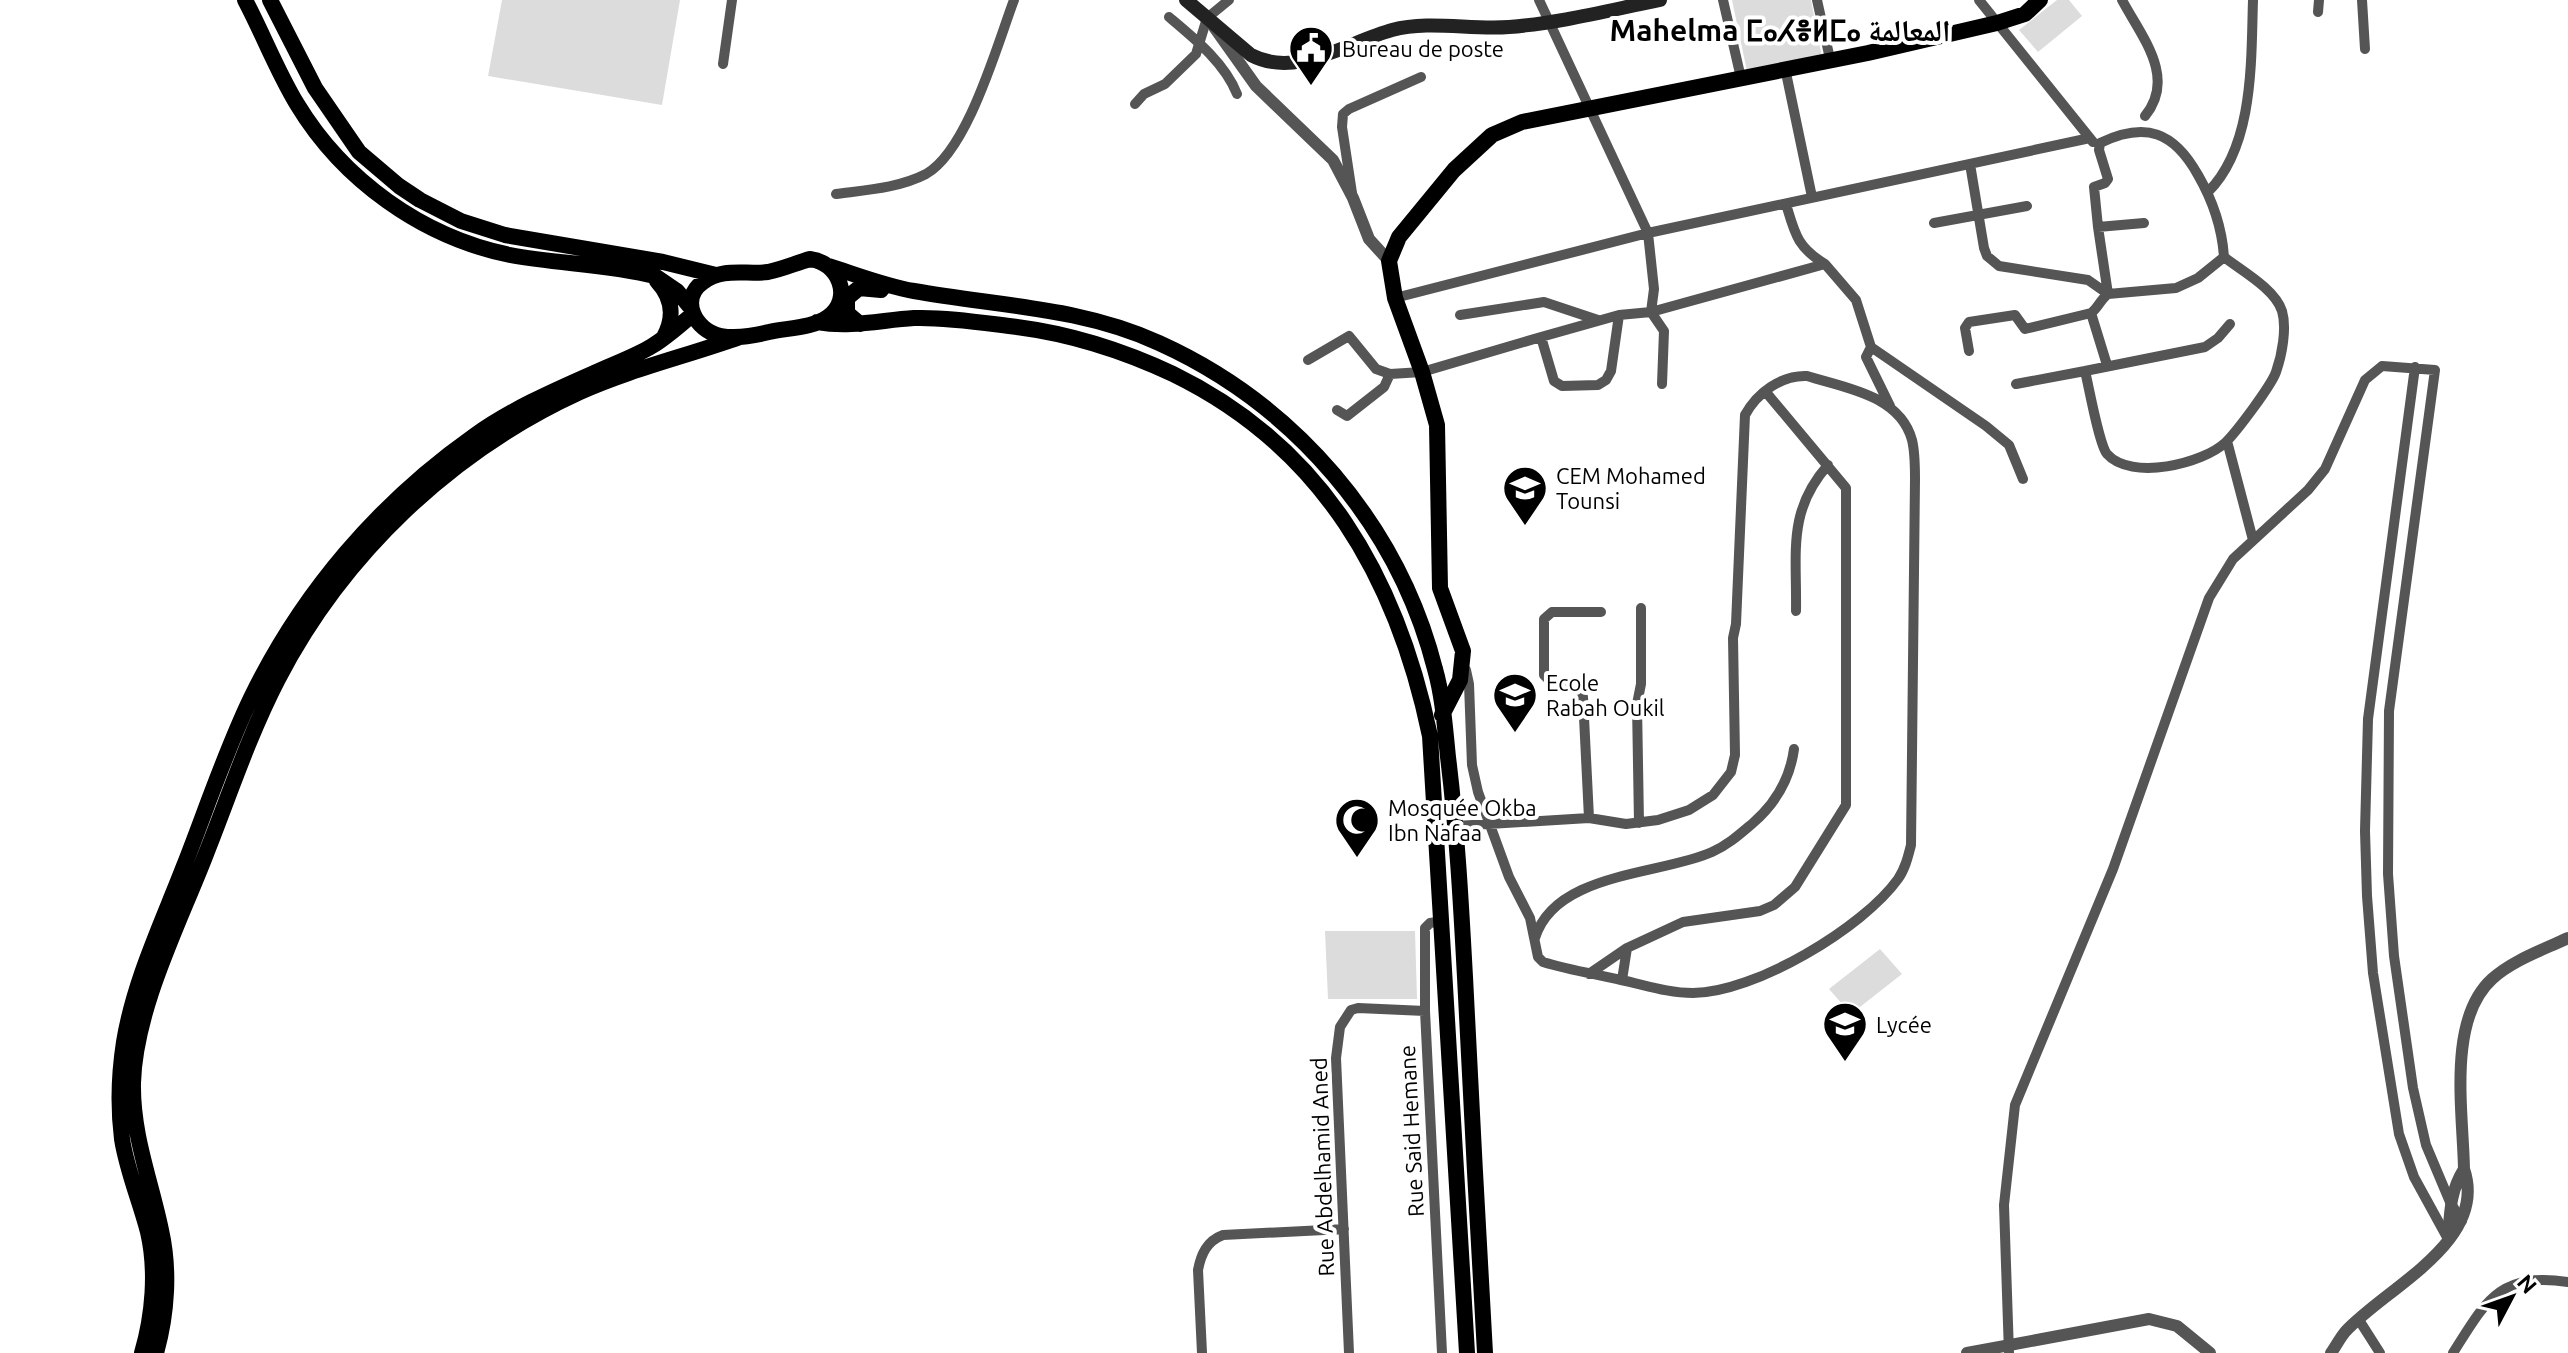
<svg xmlns="http://www.w3.org/2000/svg" width="2568" height="1353" font-family="Ubuntu,'Noto Naskh Arabic','Noto Sans Tifinagh',sans-serif">
  <style>
    .green { fill: #dcdcdc }
    .lines { fill: none; stroke-linecap: round; stroke-linejoin: round }
    .minor { stroke: #555; stroke-width: 10 }
    .tertiary { stroke: #555; stroke-width: 12 }
    .secondary { stroke: #222; stroke-width: 14 }
    .primary { stroke: #000; stroke-width: 16 }
    .labels { text-anchor: middle; dominant-baseline: central; stroke-width: 8; stroke-linejoin: round; paint-order: stroke }
    .poi-label { font-size: 22px; fill: #000; stroke: #fff; text-anchor: start }
    .street-label { font-size: 22px; fill: #000; stroke: #fff }
    .district-label { font-size: 30px; font-weight: bold; fill: #000; stroke: #fff }
  </style>
  <rect width="100%" height="100%" fill="#fff"/>
  <path class="green" d="M502 0H680L662 105 488 76Z
    M1732 0H1811L1822 57 1747 71Z
    M2057 0H2069L2082 16 2038 52 2019 30Z
    M1325 931H1415L1417 999H1328Z
    M1880 949 1902 974 1851 1014 1829 989Z"/>
  <g class="lines">
    <path class="minor" d="M1539 0 1648 233 1654 289 1651 312 1664 331 1662 384
      M1723 0 1741 78
      M1817 0 1830 59
      M1979 0 2093 142
      M2122 0C2141 36 2177 77 2145 116
      M2362 0 2365 49
      M2318 12 2319 0
      M1169 17C1194 38 1225 63 1237 94
      M723 64 732 0
      M1785 68 1812 197
      M1135 104 1144 94 1165 84 1196 54 1207 18 1229 0
      M1970 164 1984 248 1987 256 1999 266 2088 280 2108 294 2176 288 2198 278 2224 257
      M2208 192C2254 146 2251 62 2253 0
      M1352 193 1342 127 1343 114 1349 109 1421 77
      M836 194C866 190 899 188 926 174 968 150 997 45 1014 0
      M1786 204C1795 234 1797 247 1825 264
      M1934 223 2027 206
      M2098 227 2094 187 2105 183 2108 179 2099 150 2100 143C2146 121 2174 132 2198 175 2213 201 2222 227 2224 257 2242 271 2275 289 2282 311 2287 328 2282 355 2276 372 2271 386 2237 431 2226 442 2203 464 2131 481 2107 454 2099 444 2089 387 2085 371L2205 347 2218 338 2230 324
      M1395 298 1648 233 2090 138
      M1460 315 1544 302 1598 320
      M1541 337 1619 315
      M1871 347 1866 357 1890 406
      M1969 351 1965 328 1969 322 2015 315 2025 329 2091 313
      M1308 360 1349 336 1376 369 1390 374
      M2107 365 2091 313C2098 308 2100 300 2108 294L2098 227 2144 223
      M2415 367 2368 719 2365 831 2367 896 2373 973 2399 1134 2414 1177 2448 1239
      M2016 384 2085 371
      M1337 410 1347 416 1384 387 1390 374 1422 372 1541 337 1554 381 1562 386 1598 385 1606 380 1611 371 1619 315 1651 312 1825 264 1856 300 1871 347 1986 426 2009 445 2023 479
      M2227 441 2253 540
      M1796 611C1797 553 1787 511 1828 465
      M1589 818 1583 697 1575 686 1552 683 1544 675V619L1552 612H1601
      M1639 823 1637 704 1641 684V608
      M1456 826 1589 818 1626 824 1658 820 1689 810 1713 795 1731 772 1735 755 1733 638 1736 624 1745 415C1757 393 1781 375 1807 376 1845 388 1900 395 1912 440 1915 452 1915 466 1915 479L1911 845C1908 857 1905 869 1898 879 1863 928 1754 993 1693 993 1668 993 1645 985 1621 980 1595 974 1569 970 1543 962L1538 957 1530 918 1509 877 1478 792 1472 765 1469 684 1466 670
      M1535 938C1555 872 1661 875 1712 852 1728 845 1740 834 1753 823 1776 803 1790 779 1794 749
      M1627 948 1683 922 1760 911 1774 905 1795 887 1846 805V488L1765 391
      M1589 974 1627 948 1622 980
      M2359 1320 2380 1353
      M1202 1353 1198 1270C1201 1254 1207 1241 1223 1235L1344 1229
      M1349 1353 1336 1058 1340 1027 1351 1010 1358 1008 1425 1011
      M1442 1353 1425 1011V928L1430 923 1443 921
      M2009 1353 2004 1205 2015 1105 2113 869 2209 598 2233 559 2308 490 2325 469 2365 380 2382 366 2435 370 2389 711 2388 874 2394 956 2413 1088 2426 1145 2450 1202 2462 1221
      M2453 1353C2486 1301 2499 1272 2568 1282"/>
    <path class="tertiary" d="M1214 27 1256 86 1333 160 1353 198 1369 239 1389 261
      M2448 1239C2450 1213 2450 1191 2464 1169
      M1967 1353 2149 1319 2177 1326 2210 1353
      M2331 1353C2336 1346 2340 1338 2345 1332 2385 1288 2489 1242 2464 1169 2463 1112 2447 1020 2492 979 2513 960 2543 950 2568 938"/>
    <path class="secondary" d="M1186 0 1251 55C1296 79 1348 42 1392 30 1429 20 1470 30 1509 27 1560 23 1610 10 1660 0"/>
    <path class="primary" d="M245 0C263 34 277 71 297 104 343 180 422 237 510 255 558 264 608 264 655 276L677 291 691 308
      M270 0 315 88 359 152 399 186 420 200 461 221 505 235 663 262 716 275
      M810 259C838 262 854 298 828 317 813 328 787 328 769 332 753 336 737 339 721 336 695 331 679 299 703 282 723 267 746 275 768 272 783 269 796 263 810 259Z
      M829 266C857 275 885 286 914 291 997 306 1081 307 1159 343 1294 404 1398 524 1435 669 1443 697 1445 728 1448 757 1457 830 1461 903 1465 977 1471 1102 1478 1228 1485 1353
      M657 281C672 297 675 317 664 337
      M817 322C851 328 881 320 914 318 948 317 984 323 1017 327 1071 334 1124 351 1173 374 1323 447 1397 578 1430 736L1467 1353
      M860 324 847 313V298L859 288 881 290
      M1442 715 1460 680 1463 651 1440 588 1437 425 1422 372 1395 298 1389 261 1399 237 1454 170 1492 135 1522 122 1868 53 1997 23 2025 14 2040 0
      M142 1353C153 1315 157 1271 148 1232 140 1201 127 1171 122 1139 118 1107 119 1074 124 1042 134 981 162 923 184 866 206 810 225 752 251 698 302 593 379 503 474 436 510 410 553 391 594 373 613 364 634 357 652 346 667 337 680 325 693 314
      M156 1353C167 1314 170 1270 161 1230 151 1181 132 1135 133 1083 135 1009 179 924 206 854 229 796 249 735 278 679 343 554 451 451 580 392 631 369 687 356 740 337"/>
  </g>
  <defs>
    <g id="civic-pin" transform="scale(2.3)"><path d="M0 17L-7.5 6A9.5 9.5 0 1 1 7.5 6Z" fill="#000" stroke="#fff"/><path d="M-.6-6.5H3V-4.5H.6V-3L4-1V1h2V6H-6V1h2V-1L-.6-3ZM-1.2 2.5V6h2.4V2.5Z" fill="#fff"/></g>
    <g id="school-pin" transform="scale(2.3)"><path d="M0 17L-7.5 6A9.5 9.5 0 1 1 7.5 6Z" fill="#000" stroke="#fff"/><path d="M0-5L7-2L0 1L-7-2ZM-4 1L0 2.5L4 1V4Q0 6-4 4Z" fill="#fff"/></g>
    <g id="mosque-pin" transform="scale(2.3)"><path d="M0 17L-7.5 6A9.5 9.5 0 1 1 7.5 6Z" fill="#000" stroke="#fff"/><path d="M3.5-4.9A6 6 0 1 0 3.5 4.9A5 5 0 1 1 3.5-4.9Z" fill="#fff"/></g>
  </defs>
  <g fill-rule="evenodd">
    <use href="#civic-pin" x="1311" y="48"/>
    <use href="#school-pin" x="1525" y="488"/>
    <use href="#school-pin" x="1515" y="695"/>
    <use href="#mosque-pin" x="1357" y="820"/>
    <use href="#school-pin" x="1845" y="1024"/>
  </g>
  <g class="labels">
    <g class="poi-label">
      <text x="1342" y="48">Bureau de poste</text>
      <text x="1556" y="475">CEM Mohamed<tspan x="1556" dy="25">Tounsi</tspan></text>
      <text x="1546" y="682">Ecole<tspan x="1546" dy="25">Rabah Oukil</tspan></text>
      <text x="1388" y="807">Mosquée Okba<tspan x="1388" dy="25">Ibn Nafaa</tspan></text>
      <text x="1876" y="1024">Lycée</text>
    </g>
    <g class="street-label">
      <text transform="translate(1411 1131) rotate(-93)">Rue Said Hemane</text>
      <text transform="translate(1322 1167) rotate(-92)">Rue Abdelhamid Aned</text>
    </g>
    <g class="district-label">
      <text x="1780" y="30">Mahelma ⵎⴰⵃⴻⵍⵎⴰ المعالمة</text>
    </g>
  </g>
  <g transform="translate(2512 1297) rotate(49)" stroke="#ffffff" stroke-width="6" paint-order="stroke">
  <path d="M0-6L14 30L0 20L-14 30Z" fill="#000000"/>
  <text y="-12" font-size="22" font-weight="bold" text-anchor="middle" fill="#000000">N</text>
  </g>
</svg>
